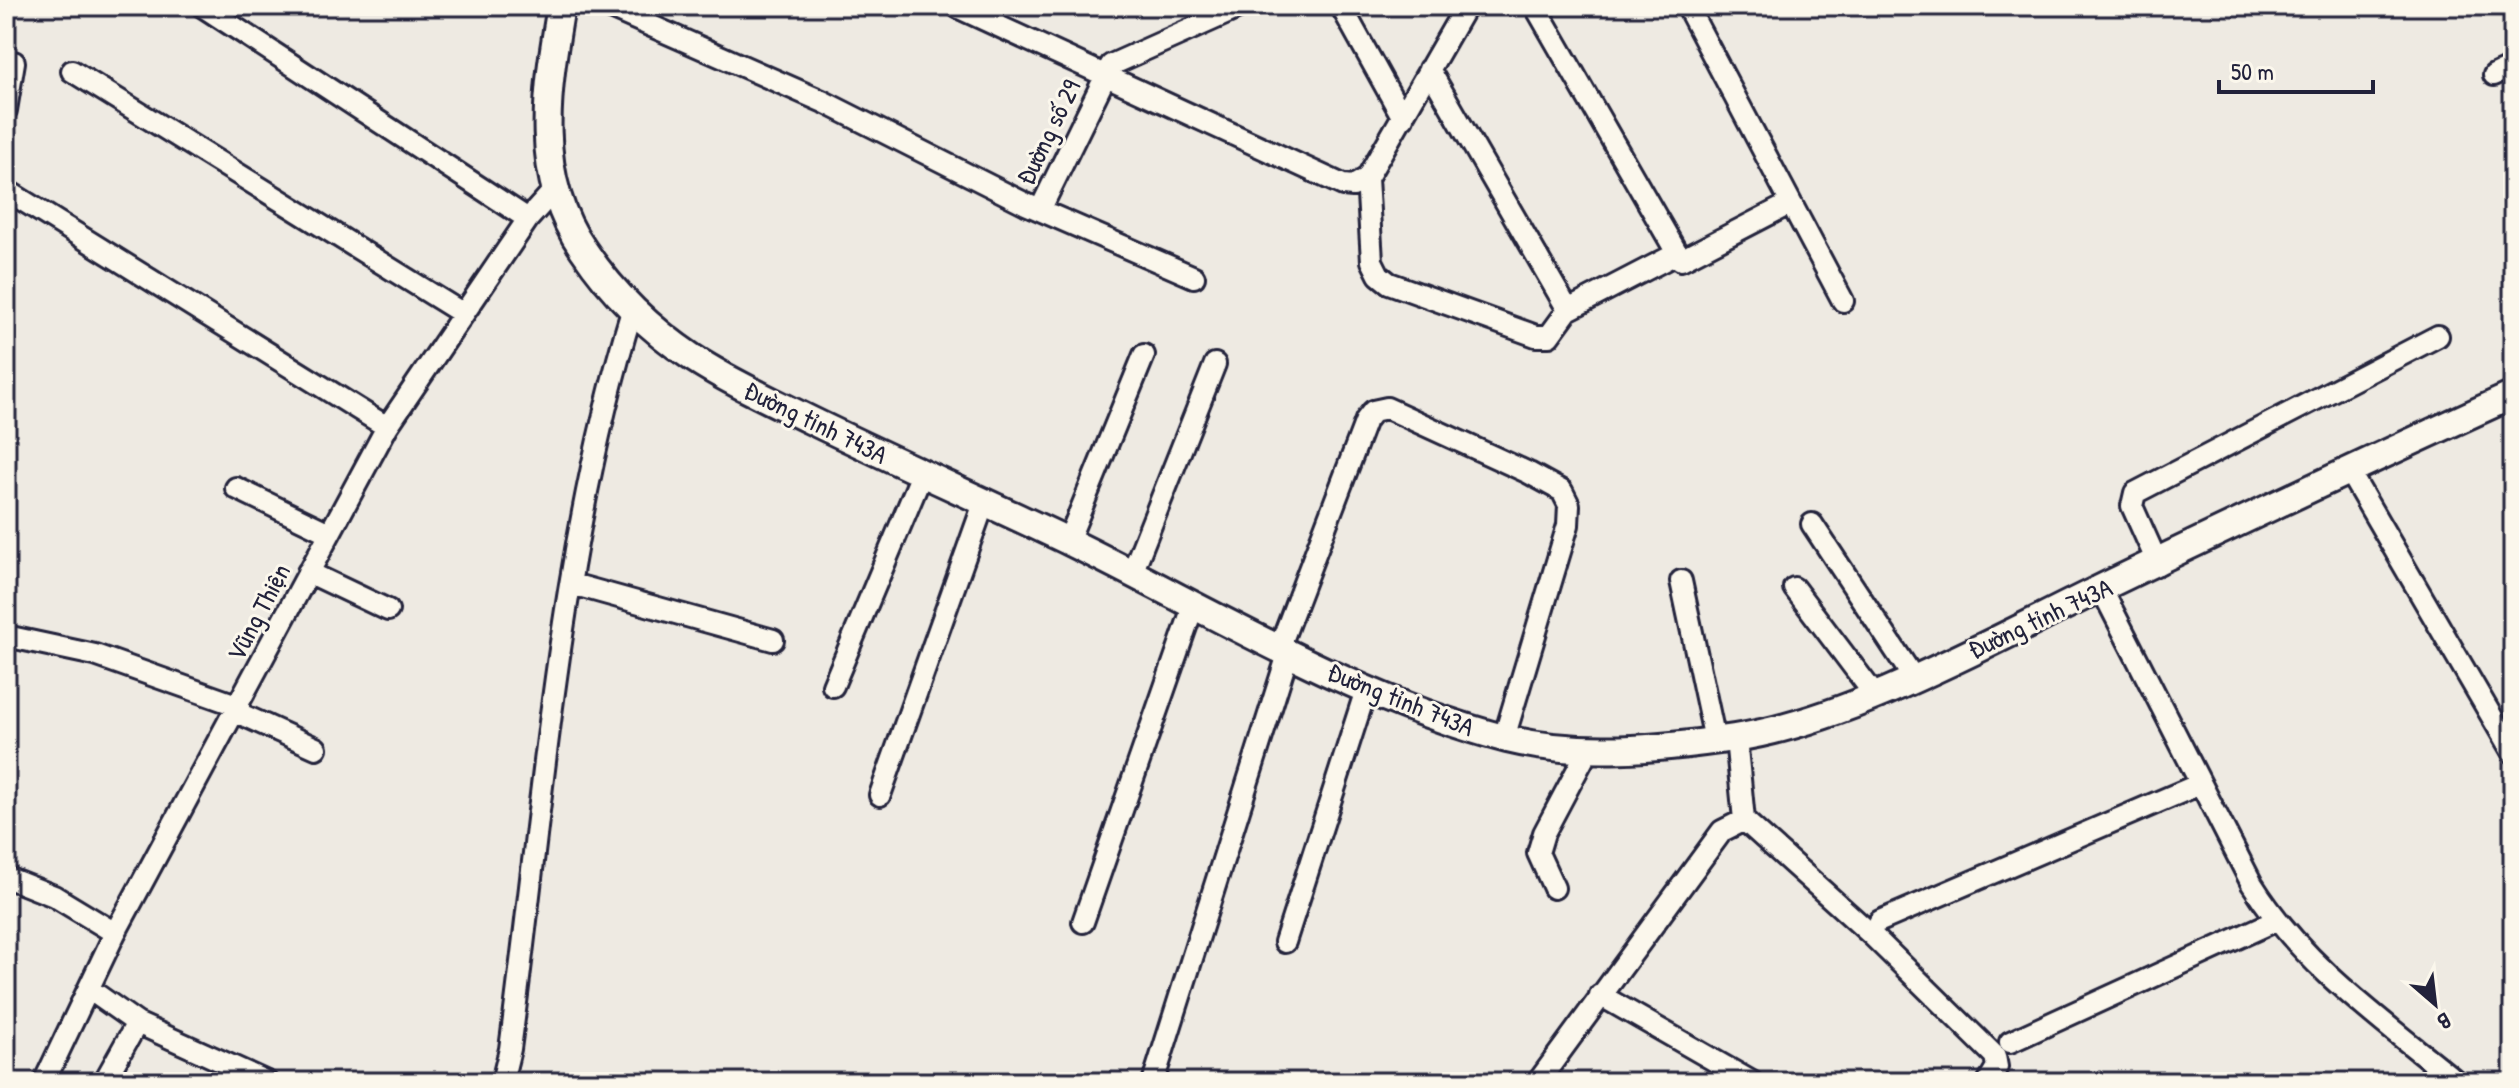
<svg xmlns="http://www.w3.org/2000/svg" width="2519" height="1088" font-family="'Patrick Hand',sans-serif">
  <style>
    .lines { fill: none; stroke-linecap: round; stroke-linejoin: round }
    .minor-casing { stroke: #22223b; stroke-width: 26 }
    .major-casing { stroke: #22223b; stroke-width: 32 }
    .minor { stroke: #fbf7ec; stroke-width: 20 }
    .major { stroke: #fbf7ec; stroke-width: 26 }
    .labels { text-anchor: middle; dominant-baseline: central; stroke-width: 6; stroke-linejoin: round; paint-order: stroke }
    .street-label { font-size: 26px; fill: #22223b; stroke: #fbf7ec }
  </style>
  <rect width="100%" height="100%" fill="#eeeae2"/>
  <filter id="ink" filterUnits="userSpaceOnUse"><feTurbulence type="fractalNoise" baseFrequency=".0125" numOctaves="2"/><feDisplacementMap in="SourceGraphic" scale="16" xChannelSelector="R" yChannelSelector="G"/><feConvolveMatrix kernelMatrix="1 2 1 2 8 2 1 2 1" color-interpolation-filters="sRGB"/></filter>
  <g filter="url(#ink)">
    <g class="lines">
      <g class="minor-casing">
        <path id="minor" d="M202 6 528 219
          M606 6 824 102 1026 204 1194 277
          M1341 6 1403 118
          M1535 6 1681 260 1791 203 1687 6
          M959 8 1343 185 1353 186 1367 178
          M1429 69 1568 310 1549 336H1536L1389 283 1379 275 1372 261 1367 178 1466 6
          M72 71 462 313
          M2494 75 2513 66
          M6 110 14 62
          M6 190 387 427
          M1791 203 1843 301
          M1040 210 1111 65 1243 6
          M1568 310 1676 254
          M2350 473 2513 753
          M236 488 329 533
          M1812 524 1913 677
          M1068 541 1144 355
          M2158 564 2132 506 2135 493 2438 336
          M308 572 388 610
          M1132 573 1215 364
          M1681 581 1715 740
          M572 584 773 640
          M1794 588 1874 694
          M2101 588 2252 884C2303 966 2383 1021 2457 1082
          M6 636 95 655 239 706
          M1280 646 1366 420 1373 411 1387 408 1529 473 1562 491 1569 505 1568 525 1504 738
          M833 686 922 474
          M236 712 316 748
          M1736 738 1744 820 1873 936 1995 1056 1997 1067 1988 1082
          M880 795 984 503
          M6 877 54 896 115 933
          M1554 888 1538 853 1544 833 1588 750
          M1880 921 2200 784
          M1083 922 1194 604
          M1285 942 1366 690
          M89 989 137 1023 267 1082
          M1600 995 1752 1082
          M2010 1042 2275 921
          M44 1082 115 933 387 427 528 219 555 189
          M104 1082 137 1023
          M502 1082 510 1049C543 804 559 549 632 311
          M1153 1082 1289 651
          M1538 1082 1722 831 1744 820"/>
      </g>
      <g class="major-casing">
        <path id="major" d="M561 6C547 89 532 175 583 249 613 294 648 328 693 358 730 382 770 400 810 420 896 462 984 501 1070 542 1209 610 1358 701 1507 739 1580 757 1660 749 1734 738 1846 722 1987 644 2089 594 2229 526 2371 460 2513 395"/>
      </g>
      <use href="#minor" class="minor"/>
      <use href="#major" class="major"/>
    </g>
  </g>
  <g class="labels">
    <g class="street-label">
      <text transform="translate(1048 132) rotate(-64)">Đường số 29</text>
      <text transform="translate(816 422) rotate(26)">Đường tỉnh 743A</text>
      <text transform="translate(258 612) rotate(-62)">Vũng Thiện</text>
      <text transform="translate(2040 618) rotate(-25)">Đường tỉnh 743A</text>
      <text transform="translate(1401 699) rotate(22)">Đường tỉnh 743A</text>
    </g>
  </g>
  <rect width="2519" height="1088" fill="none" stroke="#fbf7ec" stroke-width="32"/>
  <rect x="16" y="16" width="2487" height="1056" fill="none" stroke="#22223b" stroke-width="3" filter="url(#ink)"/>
  <g transform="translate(2435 1004) rotate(152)" stroke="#fbf7ec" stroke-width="6" paint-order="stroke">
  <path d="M0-6L14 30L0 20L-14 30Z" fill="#22223b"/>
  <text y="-12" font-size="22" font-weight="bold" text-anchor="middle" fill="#22223b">B</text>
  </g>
  <path d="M2219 80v12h154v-12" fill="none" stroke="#22223b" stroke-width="4"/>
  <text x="2231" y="80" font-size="24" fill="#22223b" stroke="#fbf7ec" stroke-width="6" paint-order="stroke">50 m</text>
</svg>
